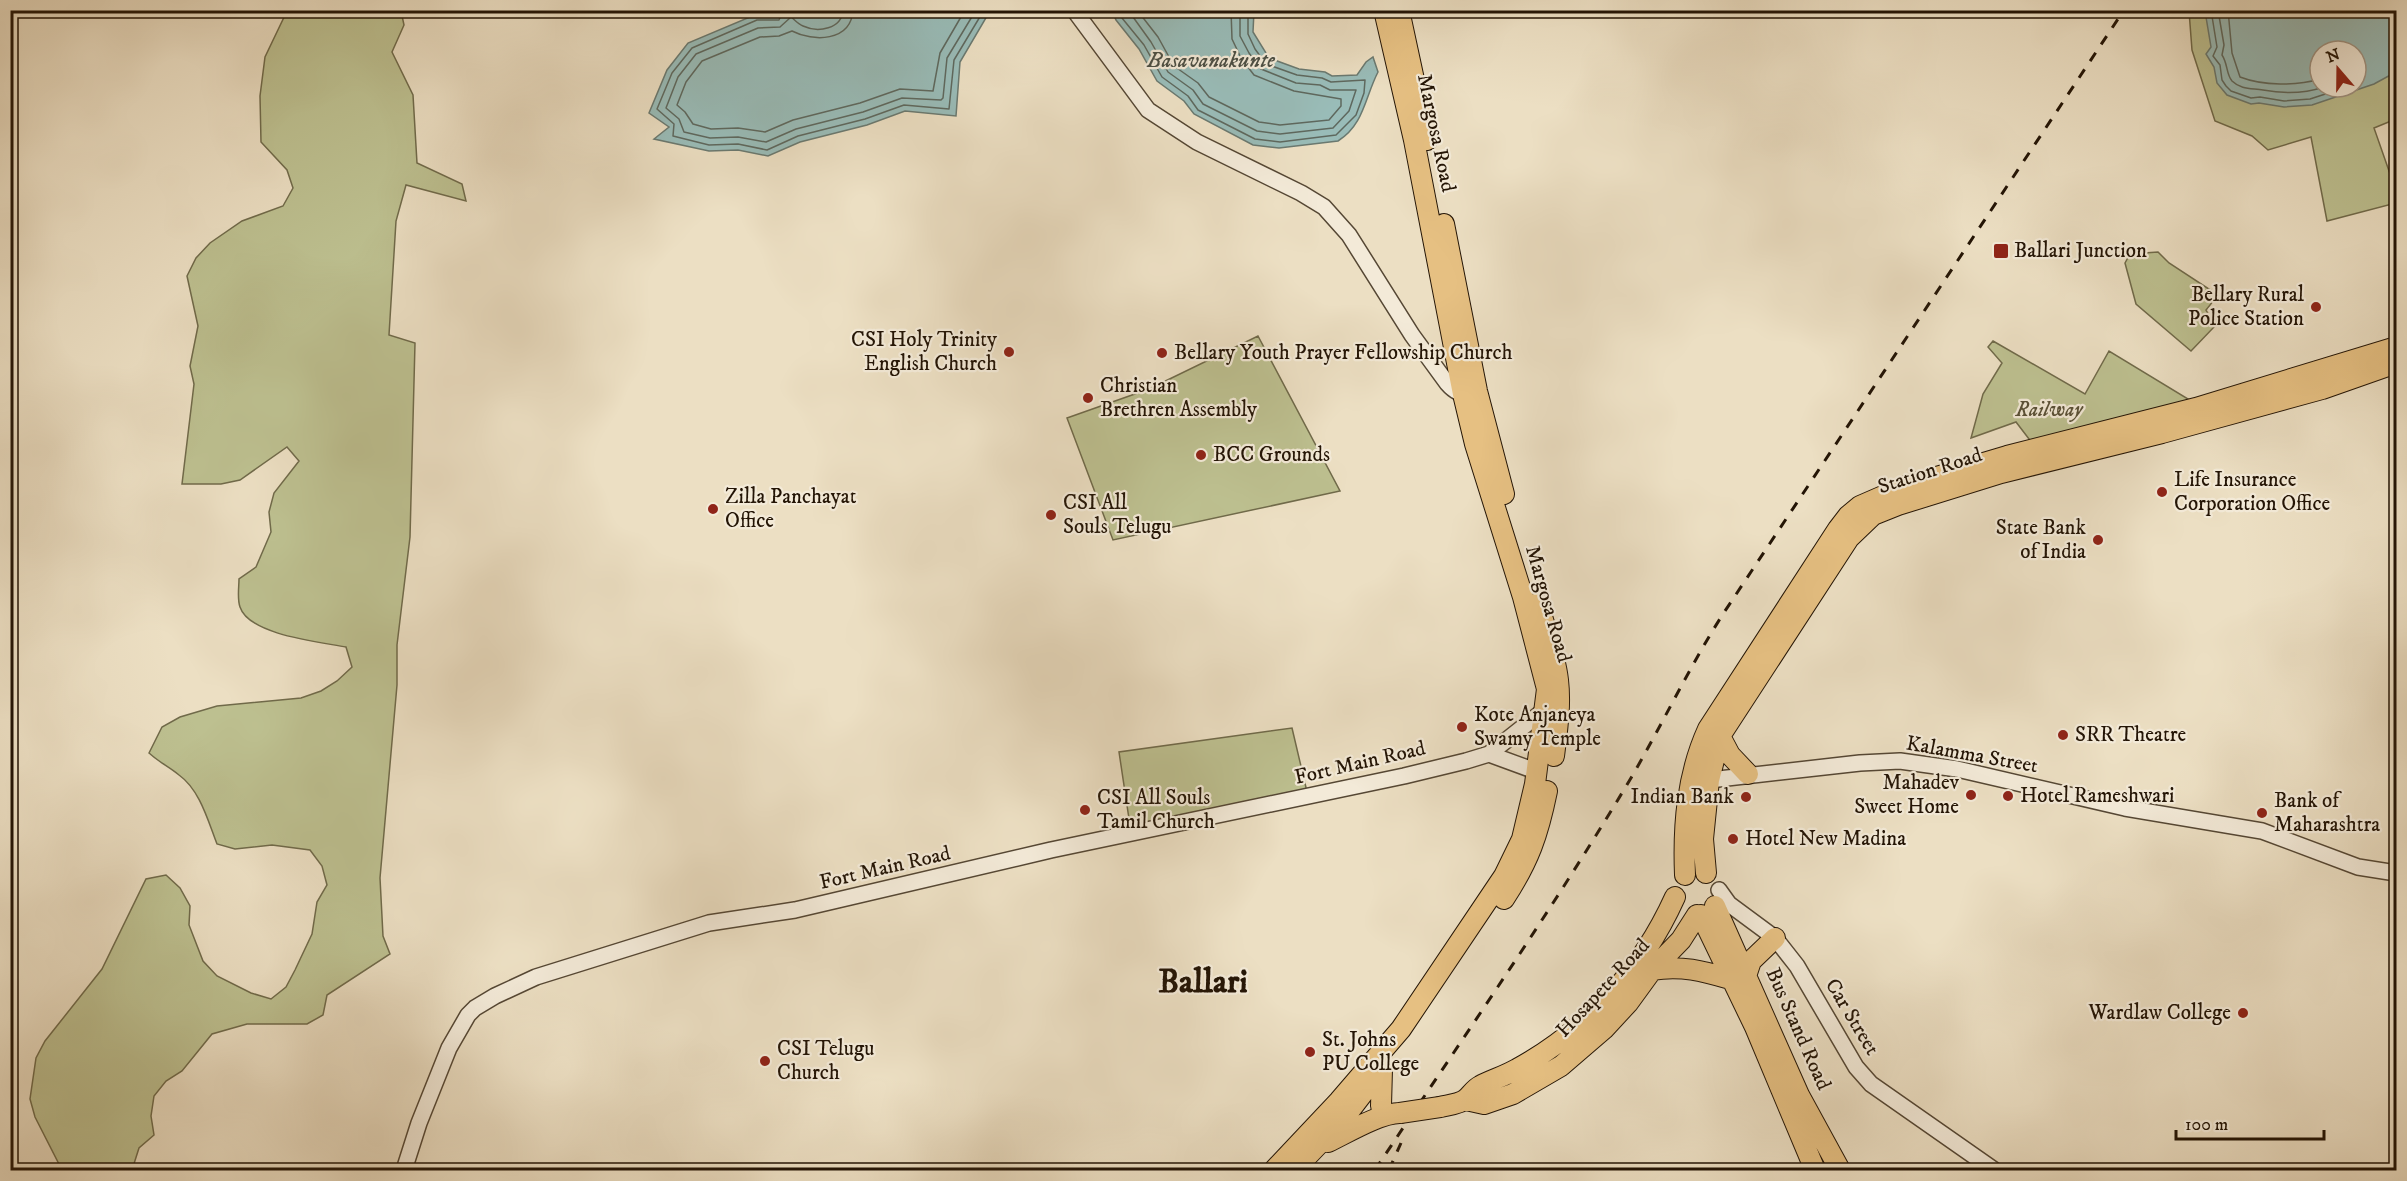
<svg xmlns="http://www.w3.org/2000/svg" width="2407" height="1181" font-family="'IM FELL DW Pica',serif">
  <style>
    .green { fill: #bdc090; stroke: #706a4a; stroke-width: 1.5; fill-rule: evenodd }
    .water { fill: #99bcb8; stroke: #6a7970; stroke-width: 1.5; fill-rule: evenodd }
    .lines { fill: none; stroke-linecap: round; stroke-linejoin: round }
    .shore { stroke: #5e685e; stroke-width: 1.5 }
    .tertiary-casing { stroke: #554734; stroke-width: 18 }
    .trunk-casing { stroke: #231405; stroke-width: 22 }
    .tertiary { stroke: #f3ead8; stroke-width: 15 }
    .trunk { stroke: #e6c082; stroke-width: 20 }
    .rail { stroke: #231405; stroke-width: 3; stroke-dasharray: 10 10; stroke-linecap: butt }
    .trunk-bridge-casing { stroke: #231405; stroke-width: 22; stroke-linecap: butt }
    .trunk-bridge { stroke: #e6c082; stroke-width: 20 }
    .poi-dot { fill: #8f2418; stroke: #f3ead8; stroke-width: 2 }
    .labels { text-anchor: middle; dominant-baseline: central; stroke-width: 4.5; stroke-linejoin: round; paint-order: stroke }
    .street-label { font-size: 21px; fill: #231405; stroke: #f3ead8 }
    .poi-label { font-size: 21px; fill: #231405; stroke: #f3ead8; text-anchor: start }
    .park-label { font-size: 21px; font-style: italic; fill: #595036; stroke: #f3ead8 }
    .water-label { font-size: 22px; font-style: italic; fill: #4c4f44; stroke: #f3ead8 }
    .town-label { font-size: 33px; font-weight: bold; fill: #231405; stroke: #f3ead8 }
  </style>
  <rect width="100%" height="100%" fill="#ecdfc3"/>
  <filter id="stains"><feTurbulence type="fractalNoise" baseFrequency=".00333" numOctaves="4"/><feColorMatrix values="0 0 0 0 .2 0 0 0 0 .09 0 0 0 0 .02 0 0 0 .5 -.17"/></filter>
  <radialGradient id="worn" r=".72"><stop offset=".6" stop-color="#630" stop-opacity="0"/><stop offset="1" stop-color="#630" stop-opacity=".3"/></radialGradient>
  <path class="green" d="M287 11H401L404 25 392 52 413 95 417 163 462 184 466 201 406 185 396 221 389 335 415 343 410 537 397 645V685L380 878 383 936 390 954 327 995 323 1015 307 1024H247L212 1034 182 1071 166 1081 154 1096 151 1116 154 1135 139 1148 132 1170H62L35 1117 30 1099 36 1058 45 1041 102 969 146 879 166 875 180 888 190 906 189 925 203 961 217 976 251 993 271 999 286 987 295 970 312 934 317 902 327 885 322 866 310 850 272 845 235 849 217 844C208 821 200 790 179 775 168 766 160 763 149 753L162 727 180 717 217 706 301 698 321 691 337 681 352 667 346 647C320 642 249 635 240 607 237 599 239 587 239 579L256 567 271 532 269 512 274 493 299 461 287 447 240 480 221 484H182L194 384 190 366 198 326 187 276 196 258 210 243 242 221 283 206 293 188 287 170 261 142 260 96 265 57Z
    M2189 11H2396V119L2374 128 2396 191V203L2327 221 2311 137 2268 150 2252 136 2215 121 2192 50ZM2320 51H2356V87H2320Z
    M2158 252 2169 263 2218 295 2206 310 2215 326 2191 351 2136 304 2125 263 2130 254Z
    M1258 336 1340 491 1113 540 1067 418 1149 389Z
    M1993 341 2085 394 2109 351 2193 402 2036 448 2016 422 1971 438 1983 394 2002 363 1988 347Z
    M1292 728 1308 796 1131 832 1119 752Z"/>
  <path class="water" d="M779 10C797 10 812 15 829 14L831 10 990 11 960 62 956 116 905 111 867 125 800 142 768 156 738 150 709 151 654 139 669 127 649 113 667 70 688 43 757 14H776Z
    M1112 11H1254L1253 32 1269 58 1299 69 1325 72 1332 76 1357 75 1366 62 1373 57 1378 72C1365 97 1364 125 1338 141L1279 148 1253 145 1194 114 1184 101 1157 81 1139 49 1116 20Z
    M2205 11H2396V72L2374 84 2312 105 2284 107 2259 103 2251 104 2227 95 2217 83 2214 67 2206 54 2211 47ZM2320 51H2356V87H2320Z"/>
  <g class="lines">
    <path class="shore" d="M783 10 779 20H757L692 48 672 73 657 109 674 124 673 136 709 145 738 144 767 150 798 136 865 119 904 105 949 109 954 60 984 10
      M843 10C842 29 818 33 803 26 798 24 795 20 791 17L780 27 758 28 696 54 678 77 666 108 679 119 684 132 710 138 738 137 766 142 796 129 863 112 902 98 941 100 943 98 947 58 976 10
      M853 10C851 42 813 42 792 31L779 36 760 37 702 61 686 82 677 105 685 112 693 124 711 129 738 128 765 132 793 120 860 103 900 89 933 91 940 53 965 10
      M1120 10 1122 18 1144 45 1162 77 1188 96 1198 110 1255 139 1280 142 1336 135 1356 115 1364 93 1365 80 1331 82 1322 78 1297 75 1266 64 1255 49 1248 34V10
      M1128 10 1151 42 1168 72 1193 90 1203 104 1257 131 1280 134 1333 128 1349 111 1356 90H1330L1320 85 1296 83 1261 69 1249 53 1240 36V10
      M1137 10 1158 37 1174 66 1198 83 1209 97 1259 122 1280 125 1329 120 1341 106V99L1294 91 1254 75 1241 58 1232 39 1231 10
      M2211 10 2217 47 2213 56 2220 65 2222 80 2226 86 2231 91 2251 98 2260 97 2284 101 2310 99 2347 87
      M2218 10 2224 45 2222 55C2228 64 2226 74 2232 81 2241 90 2253 88 2263 90 2284 94 2303 94 2324 87
      M2228 10 2232 53 2240 77C2263 86 2297 86 2320 79"/>
    <g class="tertiary-casing">
      <path id="tertiary" d="M1074 10 1148 110 1197 142 1301 193 1324 207 1349 235 1412 335 1447 383C1454 391 1460 395 1471 393
        M1489 754 1538 772
        M1701 781 1860 763 1900 761 1957 769 2125 808 2262 831 2358 867 2396 873
        M1719 890 1729 904 1775 938 1797 966 1856 1067 1871 1084 1994 1170
        M404 1170 419 1123 449 1048 468 1015 475 1008 495 996 536 977 709 923 795 910 1051 850 1404 776 1466 761 1489 754 1547 708"/>
    </g>
    <g class="trunk-casing">
      <path id="trunk" d="M1399 10 1427 140
        M1444 224 1477 391 1504 494
        M1538 603C1545 628 1555 654 1558 680 1561 706 1557 731 1554 756
        M1720 736 1730 755 1748 774
        M1706 873 1703 839 1709 780 1720 736 1849 538 1873 515 1898 505 2001 473 2162 433 2322 389 2396 363
        M1685 875C1683 825 1687 775 1708 729L1838 529 1848 516 1860 506 1906 486 2007 456 2196 408 2396 347
        M1504 899C1529 861 1538 835 1547 791
        M1715 906 1799 1095 1840 1170
        M1701 915 1755 1027 1815 1170
        M1652 970C1681 965 1703 971 1730 979
        M1747 973 1751 961 1775 938
        M1466 1100 1484 1104 1513 1094 1561 1066 1604 1029 1628 1003 1652 970 1681 940 1697 915
        M1381 1106 1382 1069
        M1440 1107C1448 1105 1460 1104 1466 1099 1471 1095 1474 1089 1480 1086 1491 1080 1505 1076 1517 1069 1588 1030 1642 970 1675 897
        M1328 1142C1347 1133 1380 1113 1400 1113
        M1274 1170 1339 1101 1401 1029 1504 876 1522 839 1535 784 1547 689 1523 597 1475 444 1463 394 1414 140 1384 10
        M1294 1170 1344 1118 1380 1071"/>
    </g>
    <use href="#tertiary" class="tertiary"/>
    <use href="#trunk" class="trunk"/>
    <path class="rail" d="M1375 1170C1458 1045 1544 922 1622 793 1658 734 1686 672 1723 614L2124 10
      M1389 1170 1401 1143"/>
    <g class="trunk-bridge-casing">
      <path id="trunk-bridge" d="M1400 1113 1440 1107"/>
    </g>
    <use href="#trunk-bridge" class="trunk-bridge"/>
  </g>
  <g class="poi-dot">
    <rect x="1993" y="243" width="16" height="16" rx="3"/>
    <circle cx="2316" cy="307" r="6"/>
    <circle cx="1009" cy="352" r="6"/>
    <circle cx="1162" cy="353" r="6"/>
    <circle cx="1088" cy="398" r="6"/>
    <circle cx="1201" cy="455" r="6"/>
    <circle cx="2162" cy="492" r="6"/>
    <circle cx="713" cy="509" r="6"/>
    <circle cx="1051" cy="515" r="6"/>
    <circle cx="2098" cy="540" r="6"/>
    <circle cx="1462" cy="727" r="6"/>
    <circle cx="2063" cy="735" r="6"/>
    <circle cx="1971" cy="795" r="6"/>
    <circle cx="2008" cy="796" r="6"/>
    <circle cx="1746" cy="797" r="6"/>
    <circle cx="1085" cy="810" r="6"/>
    <circle cx="2262" cy="813" r="6"/>
    <circle cx="1733" cy="839" r="6"/>
    <circle cx="2243" cy="1013" r="6"/>
    <circle cx="1310" cy="1052" r="6"/>
    <circle cx="765" cy="1061" r="6"/>
  </g>
  <g class="labels">
    <g class="street-label">
      <text transform="translate(1436 133) rotate(78)">Margosa Road</text>
      <text transform="translate(1930 471) rotate(-18)">Station Road</text>
      <text transform="translate(1548 604) rotate(74)">Margosa Road</text>
      <text transform="translate(1972 755) rotate(10)">Kalamma Street</text>
      <text transform="translate(1360 763) rotate(-13)">Fort Main Road</text>
      <text transform="translate(885 868) rotate(-13)">Fort Main Road</text>
      <text transform="translate(1603 988) rotate(-47)">Hosapete Road</text>
      <text transform="translate(1852 1017) rotate(59)">Car Street</text>
      <text transform="translate(1798 1029) rotate(66)">Bus Stand Road</text>
    </g>
    <g class="poi-label">
      <text x="2014" y="251">Ballari Junction</text>
      <text x="2304" y="295" text-anchor="end">Bellary Rural<tspan x="2304" dy="24">Police Station</tspan></text>
      <text x="997" y="340" text-anchor="end">CSI Holy Trinity<tspan x="997" dy="24">English Church</tspan></text>
      <text x="1174" y="353">Bellary Youth Prayer Fellowship Church</text>
      <text x="1100" y="386">Christian<tspan x="1100" dy="24">Brethren Assembly</tspan></text>
      <text x="1213" y="455">BCC Grounds</text>
      <text x="2174" y="480">Life Insurance<tspan x="2174" dy="24">Corporation Office</tspan></text>
      <text x="725" y="497">Zilla Panchayat<tspan x="725" dy="24">Office</tspan></text>
      <text x="1063" y="503">CSI All<tspan x="1063" dy="24">Souls Telugu</tspan></text>
      <text x="2086" y="528" text-anchor="end">State Bank<tspan x="2086" dy="24">of India</tspan></text>
      <text x="1474" y="715">Kote Anjaneya<tspan x="1474" dy="24">Swamy Temple</tspan></text>
      <text x="2075" y="735">SRR Theatre</text>
      <text x="1959" y="783" text-anchor="end">Mahadev<tspan x="1959" dy="24">Sweet Home</tspan></text>
      <text x="2020" y="796">Hotel Rameshwari</text>
      <text x="1734" y="797" text-anchor="end">Indian Bank</text>
      <text x="1097" y="798">CSI All Souls<tspan x="1097" dy="24">Tamil Church</tspan></text>
      <text x="2274" y="801">Bank of<tspan x="2274" dy="24">Maharashtra</tspan></text>
      <text x="1745" y="839">Hotel New Madina</text>
      <text x="2231" y="1013" text-anchor="end">Wardlaw College</text>
      <text x="1322" y="1040">St. Johns<tspan x="1322" dy="24">PU College</tspan></text>
      <text x="777" y="1049">CSI Telugu<tspan x="777" dy="24">Church</tspan></text>
    </g>
    <g class="park-label">
      <text x="2049" y="410">Railway</text>
    </g>
    <g class="water-label">
      <text x="1211" y="60">Basavanakunte</text>
    </g>
    <g class="town-label">
      <text x="1203" y="982">Ballari</text>
    </g>
  </g>
  <rect width="2407" height="1181" fill="none" stroke="#ecdfc3" stroke-width="36"/>
  <rect x="12" y="12" width="2383" height="1157" fill="none" stroke="#231405" stroke-width="3"/>
  <rect x="18" y="18" width="2371" height="1145" fill="none" stroke="#231405" stroke-width="1.5"/>
  <g transform="translate(2338 69) rotate(340)"><circle r="28" fill="#f3ead8" stroke="#a09484" stroke-width="1.5"/>
  <path d="M0-4.5L10 22L0 15L-10 22Z" fill="#8f2418"/>
  <text y="-9" font-size="16" font-weight="bold" text-anchor="middle" fill="#231405">N</text>
  </g>
  <path d="M2176 1130v9h148v-9" fill="none" stroke="#231405" stroke-width="3"/>
  <text x="2185" y="1130" font-size="18" fill="#231405" stroke="#f3ead8" stroke-width="4.5" paint-order="stroke">100 m</text>
  <rect width="100%" height="100%" filter="url(#stains)"/>
  <rect width="100%" height="100%" fill="url(#worn)"/>
</svg>
